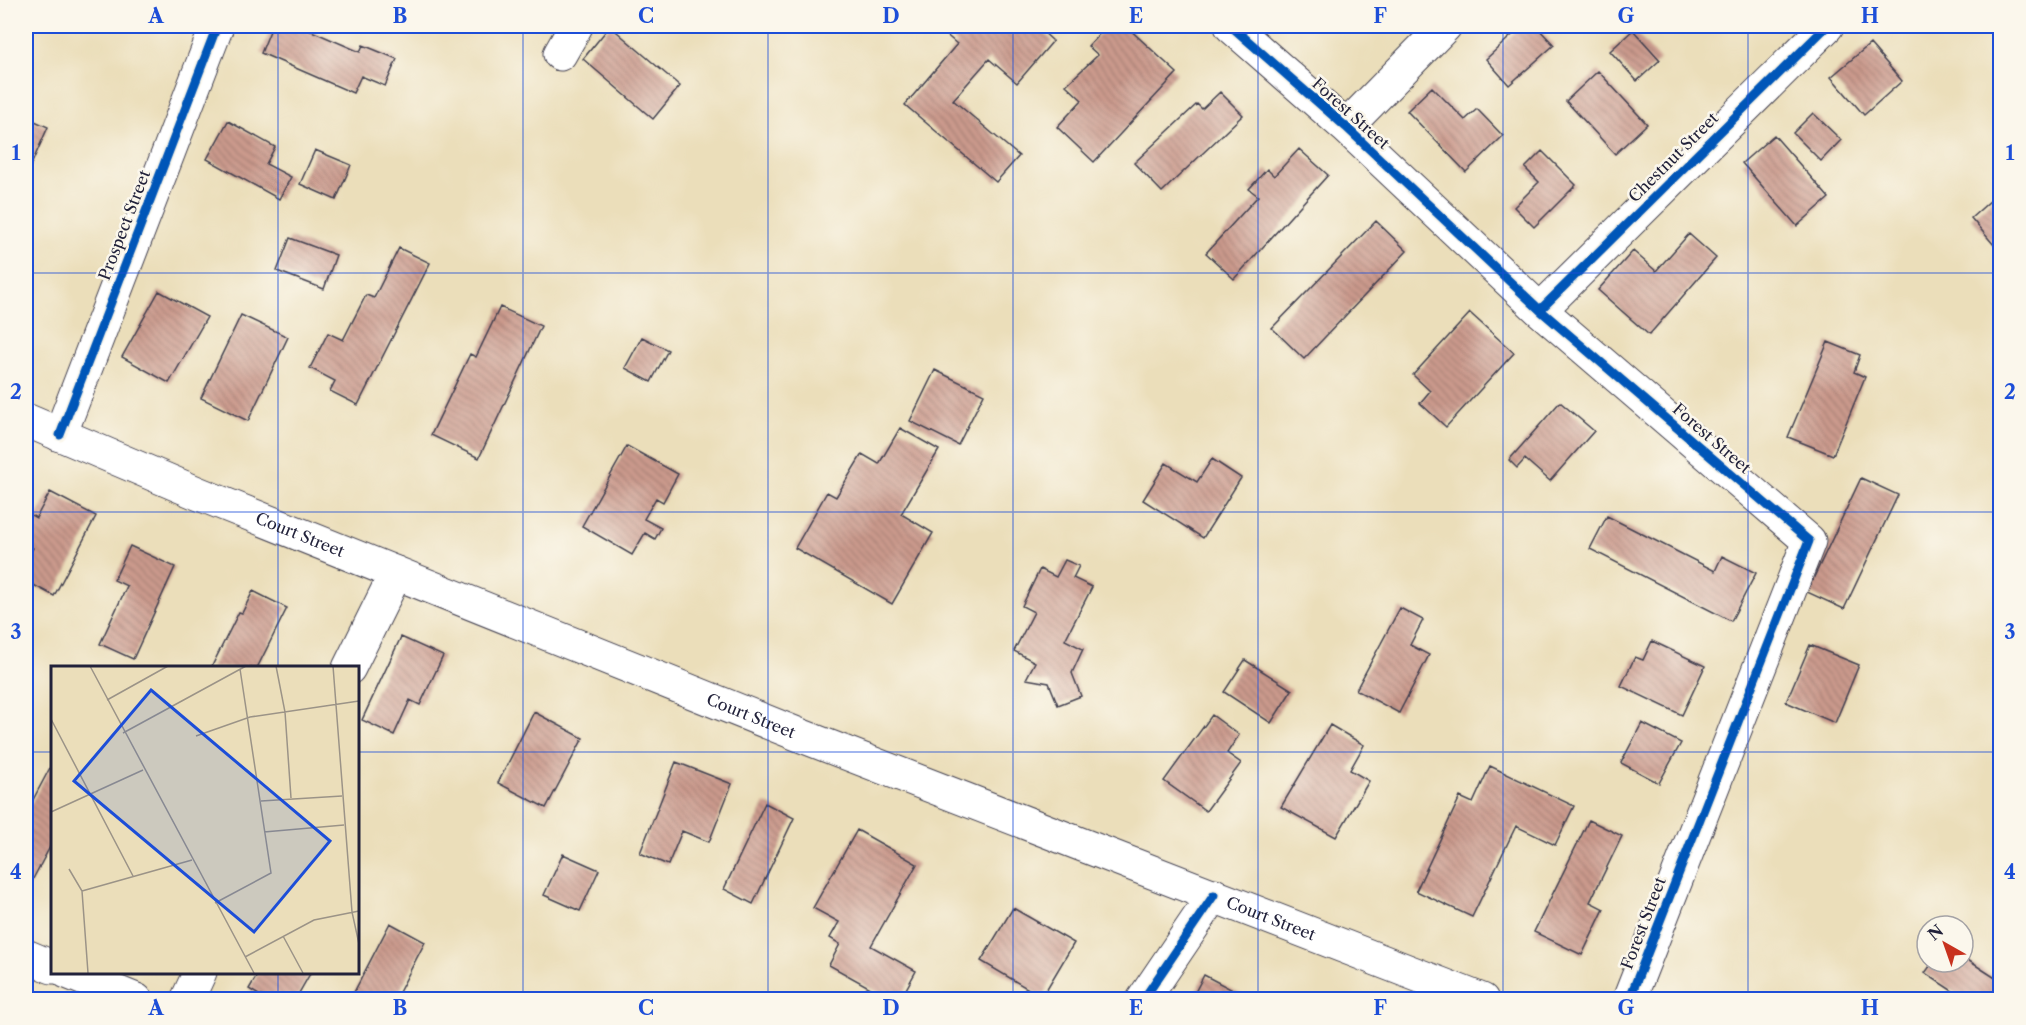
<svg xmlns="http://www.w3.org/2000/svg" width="2026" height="1025" font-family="'Libre Caslon Text',serif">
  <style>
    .building { fill: url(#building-back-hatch) }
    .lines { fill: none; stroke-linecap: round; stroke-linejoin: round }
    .minor-casing { stroke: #403e4e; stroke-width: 35 }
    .major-casing { stroke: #403e4e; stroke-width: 35 }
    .minor { stroke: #fff; stroke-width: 33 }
    .major { stroke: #fff; stroke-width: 33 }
    .cycleway-casing { stroke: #fbf7ec; stroke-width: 13 }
    .cycleway { stroke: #0057b8; stroke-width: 9 }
    .grid { fill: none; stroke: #1d4ed8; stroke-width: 1.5; stroke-opacity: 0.55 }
    .labels { text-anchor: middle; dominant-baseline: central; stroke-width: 5; stroke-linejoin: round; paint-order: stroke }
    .street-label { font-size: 16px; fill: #22223b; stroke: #fbf7ec }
    .inset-road { fill: none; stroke: #9b9387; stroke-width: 1.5 }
    .view { fill: #1d4ed8; fill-opacity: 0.15; stroke: #1d4ed8; stroke-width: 3 }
    .inset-edge { fill: none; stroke: #22223b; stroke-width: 3 }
    .neatline { fill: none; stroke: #1d4ed8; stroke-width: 2 }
    .grid-label { font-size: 20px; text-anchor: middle; font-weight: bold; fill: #1d4ed8 }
  </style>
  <defs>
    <pattern id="building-back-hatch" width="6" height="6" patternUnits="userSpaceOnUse" patternTransform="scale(1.5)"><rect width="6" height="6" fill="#cb9a8c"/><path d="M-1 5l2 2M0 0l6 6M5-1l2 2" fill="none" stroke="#a47d74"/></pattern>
  </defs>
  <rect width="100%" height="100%" fill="#fbf7ec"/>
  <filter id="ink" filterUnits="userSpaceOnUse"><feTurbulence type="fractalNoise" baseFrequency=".0167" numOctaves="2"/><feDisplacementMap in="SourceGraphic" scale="12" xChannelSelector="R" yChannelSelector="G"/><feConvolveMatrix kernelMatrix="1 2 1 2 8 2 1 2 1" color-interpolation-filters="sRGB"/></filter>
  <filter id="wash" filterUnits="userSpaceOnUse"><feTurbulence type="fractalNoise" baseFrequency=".008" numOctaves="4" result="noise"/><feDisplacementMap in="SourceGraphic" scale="24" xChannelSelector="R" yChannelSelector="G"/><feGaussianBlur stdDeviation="1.35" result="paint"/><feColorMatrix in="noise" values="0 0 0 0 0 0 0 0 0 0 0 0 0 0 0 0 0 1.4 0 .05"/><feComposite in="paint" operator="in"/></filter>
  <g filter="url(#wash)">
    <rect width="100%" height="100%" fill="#ebdeba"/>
    <g id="blocks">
      <path class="building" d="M272 26H300L360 52 363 45 397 59 385 86 361 76 353 93 261 53Z
        M610 26 680 86 653 119 583 59Z
        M936 26H1043L1040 29 1053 41 1017 83 989 59 953 100 1019 156 996 182 905 105 957 44Z
        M1107 26H1126L1177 73 1094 162 1057 127 1082 100 1066 85 1098 55 1088 46Z
        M1522 26H1536L1554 45 1509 85 1486 59Z
        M1633 30 1660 60 1637 81 1610 51Z
        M1870 44 1902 81 1864 115 1831 77Z
        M1598 71 1647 124 1615 154 1566 101Z
        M1432 87 1465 120 1477 109 1503 136 1466 172 1407 111Z
        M1220 92 1243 115 1162 192 1134 163 1197 104 1202 109Z
        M1813 113 1841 140 1821 161 1793 133Z
        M26 117 48 127 26 176Z
        M228 121 275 147 266 164 291 177 279 199 207 159Z
        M1774 135 1829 198 1797 226 1742 163Z
        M1299 149 1328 175 1234 279 1206 253 1258 196 1249 189 1267 169 1274 176Z
        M315 150 351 165 336 200 300 184Z
        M1542 151 1576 185 1534 227 1514 207 1539 182 1525 168Z
        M2000 192V252L1971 218Z
        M1376 221 1407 251 1304 359 1272 328Z
        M1689 234 1716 258 1649 335 1598 290 1633 251 1656 271Z
        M290 238 336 255 324 289 277 271Z
        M399 248 430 263 358 405 330 391 335 381 310 368 328 333 343 340 366 295 374 298Z
        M159 291 207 317 169 383 122 357Z
        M500 307 541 326 479 458 431 435 470 354 476 357Z
        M1470 313 1514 353 1446 427 1420 403 1430 391 1413 375Z
        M241 315 288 337 248 421 201 398Z
        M642 337 668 350 651 382 625 368Z
        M1828 342 1860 355 1854 372 1865 377 1833 455 1788 437Z
        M935 370 984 394 958 445 910 421Z
        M1560 402 1594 431 1550 481 1525 459 1517 468 1509 460Z
        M900 428 939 450 901 514 933 533 892 604 795 548 827 492 836 497 862 454 879 464Z
        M627 446 678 474 663 502 656 498 644 519 661 528 655 539 645 533 632 555 582 526Z
        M1212 459 1241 478 1203 538 1143 500 1166 463 1197 482Z
        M1861 478 1898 495 1844 609 1807 592Z
        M50 492 96 516 54 596 26 581V562L33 548 26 544V512L36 518Z
        M1607 516 1715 571 1722 556 1756 573 1731 621 1590 549Z
        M130 546 175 567 133 659 100 644 127 586 114 580Z
        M1065 560 1079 566 1073 578 1092 587 1065 640 1083 649 1072 673 1081 696 1058 705 1049 683 1026 679 1035 662 1014 651 1034 612 1022 606 1040 569 1056 577Z
        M253 591 287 608 257 668H211L239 612 242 613Z
        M1400 608 1423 620 1410 645 1429 655 1399 713 1356 690Z
        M401 637 443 656 420 705 410 700 394 735 362 720Z
        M1652 641 1705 666 1682 715 1621 686 1635 657 1643 660Z
        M1810 645 1859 665 1835 723 1786 702Z
        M1245 660 1292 690 1271 723 1224 692Z
        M534 712 583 738 546 808 498 783Z
        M1212 715 1239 735 1227 753 1241 763 1206 811 1164 781Z
        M1642 723 1681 743 1659 783 1621 763Z
        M1330 725 1364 745 1350 770 1369 781 1336 837 1281 807Z
        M676 762 732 784 709 842 682 831 668 865 640 853Z
        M52 764V843L26 892V813Z
        M1490 766 1574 806 1555 845 1516 826 1472 917 1416 891 1460 797 1473 803Z
        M765 803 794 818 753 904 724 889Z
        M1589 820 1622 836 1590 902 1604 909 1582 955 1534 932Z
        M857 830 917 864 871 946 916 971 900 1000H892L829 965 840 944 830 938 839 922 813 908Z
        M563 854 599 870 580 911 544 895Z
        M1013 908 1074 943 1042 997 981 961Z
        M390 923 425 942 395 1000H350Z
        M1963 957 2000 981V991L1995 1000H1966L1925 973 1933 962H1963Z
        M259 972H311L295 1000H267L249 989Z
        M1204 975 1246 997 1245 1000H1191Z"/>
    </g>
  </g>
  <g filter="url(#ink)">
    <use href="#blocks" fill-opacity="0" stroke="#403e4e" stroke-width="1.5"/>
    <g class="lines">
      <g class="minor-casing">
        <path id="minor" d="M1231 26 1346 127 1540 310 1809 541 1629 1000
          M560 54 576 26
          M1346 127 1445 26
          M1540 310 1827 26
          M60 435 217 26
          M349 668 396 573
          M26 956 52 967
          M67 972 136 1000
          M187 1000 200 972
          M1143 1000 1214 895"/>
      </g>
      <g class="major-casing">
        <g id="major">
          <path id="s1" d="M26 420 197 493 802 736 1482 1000"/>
        </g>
      </g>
      <use href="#minor" class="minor"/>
      <use href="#major" class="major"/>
      <g class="cycleway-casing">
        <path id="cycleway" d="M1231 26 1346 127 1540 310 1809 541 1629 1000
          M1540 310 1827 26
          M60 435 217 26
          M1143 1000 1214 895"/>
      </g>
      <use href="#cycleway" class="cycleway"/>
    </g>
  </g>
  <path class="grid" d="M278 26V668M523 26V1000M768 26V1000M1013 26V1000M1258 26V1000M1503 26V1000M1748 26V1000M26 273H2000M26 512H2000M26 752H52M357 752H2000M278 972V1000"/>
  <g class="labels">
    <g class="street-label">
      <text transform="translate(1351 113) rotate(42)">Forest Street</text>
      <text transform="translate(1673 157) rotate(-45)">Chestnut Street</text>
      <text transform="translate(124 225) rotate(-69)">Prospect Street</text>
      <text transform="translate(1712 438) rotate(41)">Forest Street</text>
      <text stroke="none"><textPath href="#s1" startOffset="297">Court Street</textPath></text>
      <text stroke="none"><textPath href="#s1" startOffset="783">Court Street</textPath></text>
      <text stroke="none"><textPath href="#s1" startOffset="1341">Court Street</textPath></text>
      <text transform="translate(1643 923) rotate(-69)">Forest Street</text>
    </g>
  </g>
  <g transform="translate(51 666)">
    <rect width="308" height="308" fill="#ebdeba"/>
    <path class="inset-road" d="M39 0 203 307M225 0 234 46 240 132M282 0 301 246 308 278M56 34 117 0M0 53 82 210M72 67 195 0M145 70 199 51 308 35M210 135 291 130M0 146 92 104M213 166 293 159M18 203 31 225 37 307M31 225 141 194M164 237 220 207 189 3M232 270 252 307M194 291 263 254 308 245"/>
    <path class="view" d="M100 24 279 175 203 266 23 115Z"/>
    <rect width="308" height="308" class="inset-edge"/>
  </g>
  <rect width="2026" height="1025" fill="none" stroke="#fbf7ec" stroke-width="66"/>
  <g transform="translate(1945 944) rotate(320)"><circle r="28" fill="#fbf7ec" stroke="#a4a2a5" stroke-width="1.5"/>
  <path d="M0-4.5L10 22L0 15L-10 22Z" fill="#c8321e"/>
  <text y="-9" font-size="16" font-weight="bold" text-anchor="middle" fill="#22223b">N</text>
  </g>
  <rect x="33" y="33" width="1960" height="959" class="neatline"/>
  <g class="grid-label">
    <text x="156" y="23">A</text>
    <text x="400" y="23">B</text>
    <text x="646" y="23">C</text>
    <text x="891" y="23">D</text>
    <text x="1136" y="23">E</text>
    <text x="1380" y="23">F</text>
    <text x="1626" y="23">G</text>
    <text x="1870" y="23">H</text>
    <text x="16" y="160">1</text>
    <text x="2010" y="160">1</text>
    <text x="16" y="399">2</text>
    <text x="2010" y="399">2</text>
    <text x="16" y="639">3</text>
    <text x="2010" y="639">3</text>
    <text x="16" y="879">4</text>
    <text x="2010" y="879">4</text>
    <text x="156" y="1015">A</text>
    <text x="400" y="1015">B</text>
    <text x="646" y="1015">C</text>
    <text x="891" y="1015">D</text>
    <text x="1136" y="1015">E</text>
    <text x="1380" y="1015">F</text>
    <text x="1626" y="1015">G</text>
    <text x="1870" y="1015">H</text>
  </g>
</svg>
